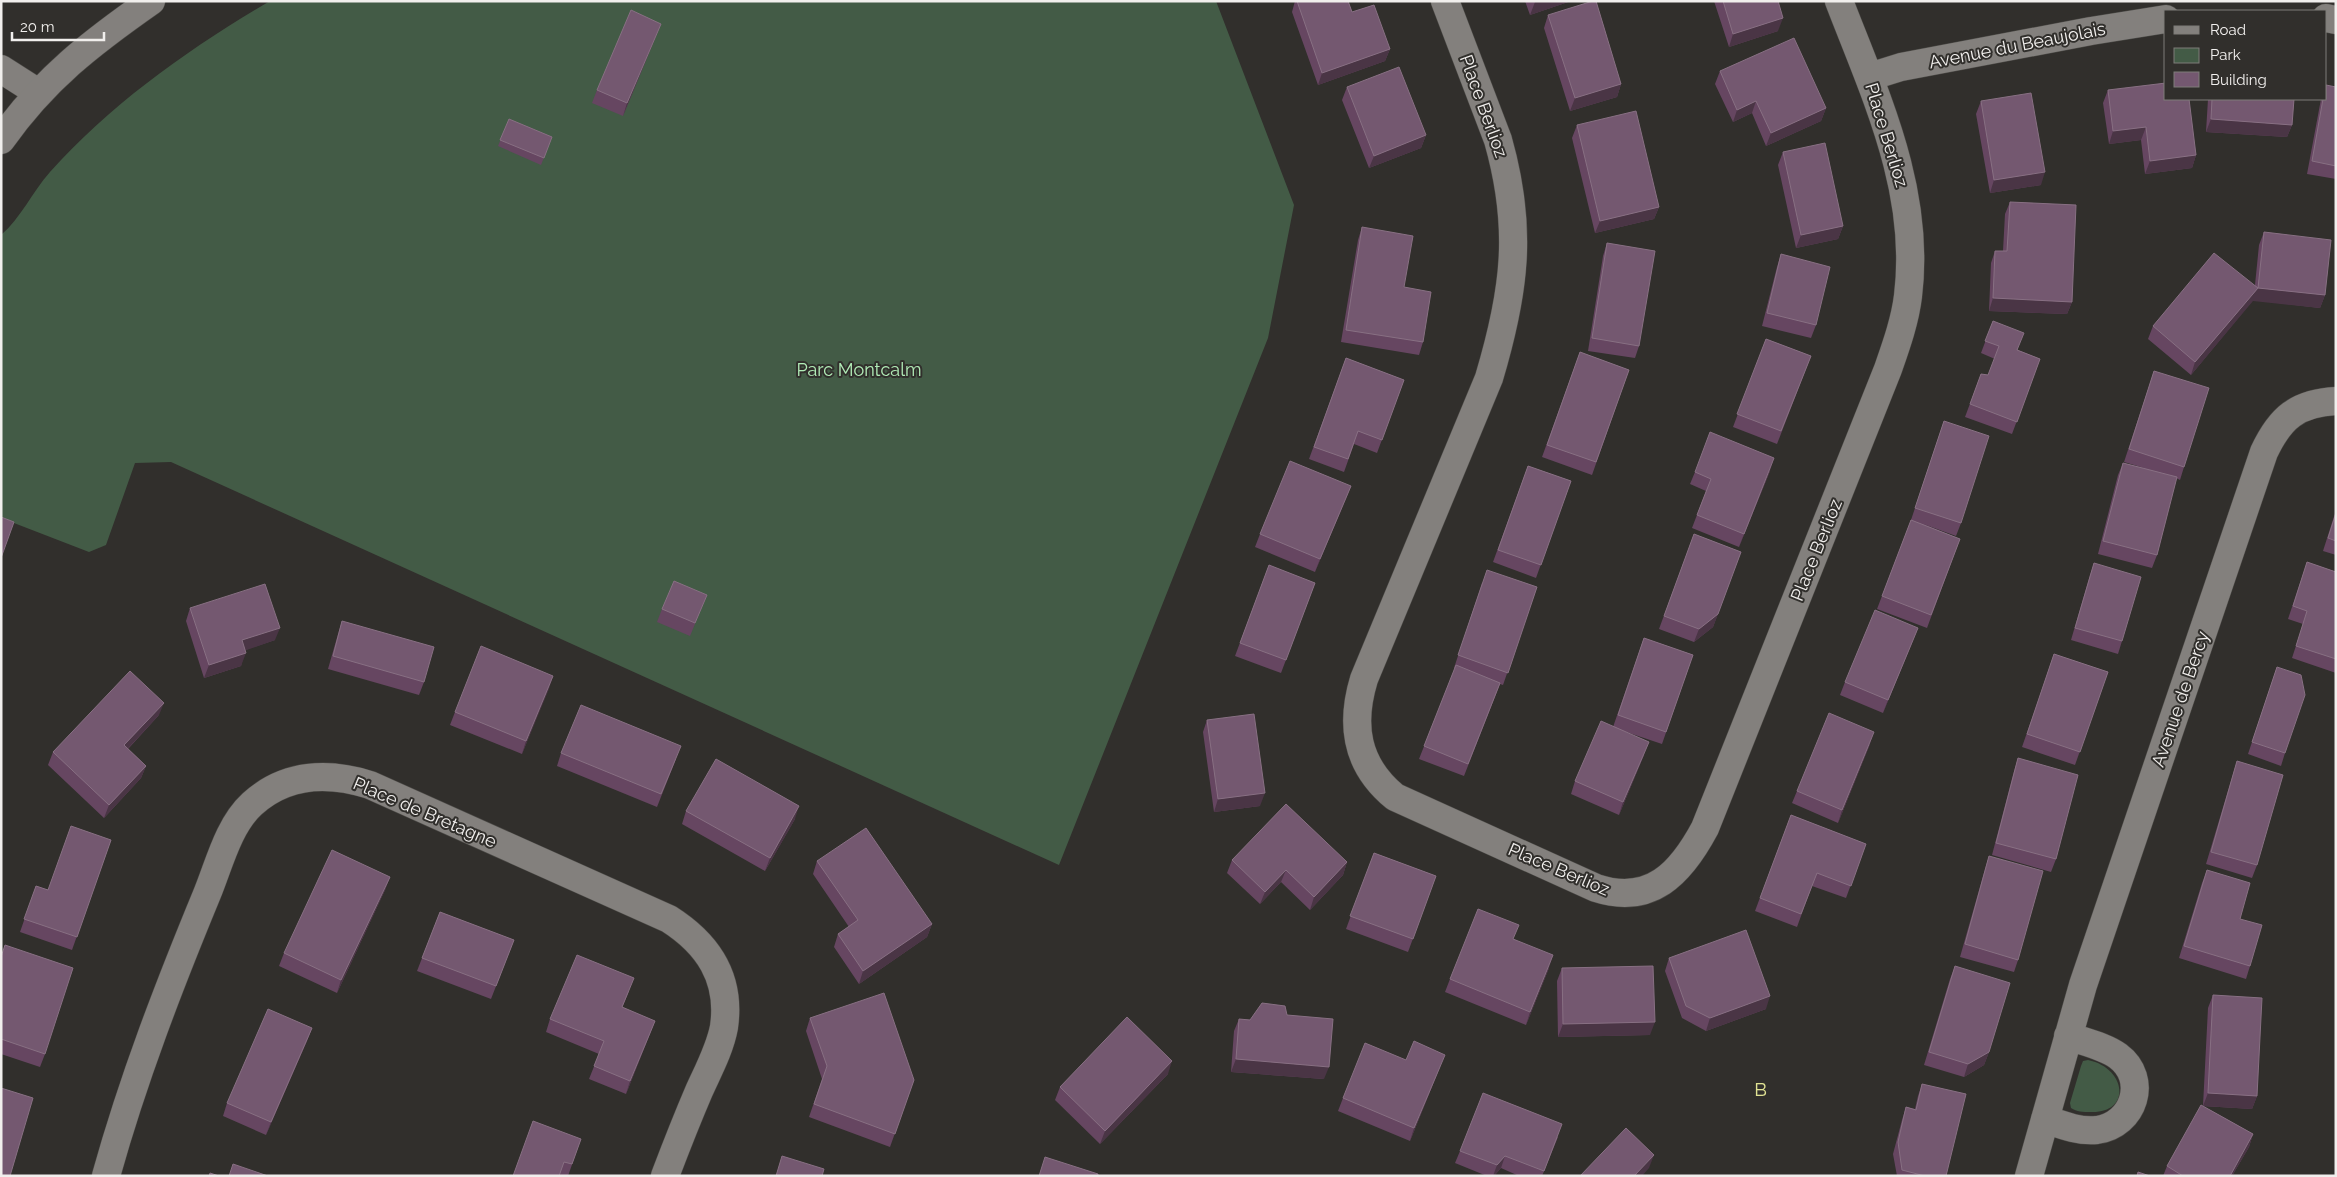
<svg xmlns="http://www.w3.org/2000/svg" width="2337" height="1177" font-family="Raleway,sans-serif">
  <style>
    .green { fill: #435b46 }
    .lines { fill: none; stroke-linecap: round; stroke-linejoin: round }
    .street-casing { stroke: #4d4b48; stroke-width: 29 }
    .secondary-casing { stroke: #4d4b48; stroke-width: 29 }
    .street { stroke: #83807d; stroke-width: 28 }
    .secondary { stroke: #83807d; stroke-width: 28 }
    .wall { fill: #664661 }
    .shaded-wall { fill: #4a3545 }
    .building { fill: #745870; stroke: #887083 }
    .labels { text-anchor: middle; dominant-baseline: central; stroke-width: 4; stroke-linejoin: round; paint-order: stroke }
    .street-label { font-size: 18px; fill: #f1efed; stroke: #312f2c }
    .park-label { font-size: 18px; fill: #b1ecb7; stroke: #312f2c }
    .neighbourhood-label { font-size: 19px; letter-spacing: 1px; fill: #e0e293; stroke: #312f2c }
  </style>
  <rect width="100%" height="100%" fill="#312f2c"/>
  <path class="green" d="M270 1H1216L1294 205 1268 338 1059 865 171 462 135 463 106 545 89 552 1 518V235C21 218 32 192 50 172 112 103 190 48 270 1Z
    M2088 1060C2127 1068 2132 1114 2090 1112 2083 1112 2077 1112 2071 1108L2070 1103 2081 1066 2083 1061Z"/>
  <g class="lines">
    <g class="street-casing">
      <path id="street" d="M1445 1 1498 140C1523 228 1515 291 1489 378L1364 679C1350 725 1356 765 1395 797L1596 888C1651 906 1681 873 1705 828L1888 369C1896 346 1905 321 1908 296 1921 191 1876 97 1839 1
        M2326 18 2336 20
        M1 69 37 92
        M1869 77 1901 67 2091 31 2166 19
        M2045 1119C2062 1125 2079 1132 2097 1130 2134 1125 2149 1079 2118 1056 2104 1046 2084 1042 2068 1036
        M106 1176C133 1079 169 986 207 894 219 865 228 826 252 804 286 773 329 772 370 785L669 919C708 944 731 978 724 1027 720 1049 708 1071 699 1091 687 1119 676 1147 665 1176
        M2029 1176 2083 985 2264 452C2280 418 2297 403 2336 401"/>
    </g>
    <g class="secondary-casing">
      <path id="secondary" d="M1 140C44 79 91 43 151 1"/>
    </g>
    <use href="#street" class="street"/>
    <use href="#secondary" class="secondary"/>
  </g>
  <path class="wall" d="M1295 1H1348L1352 12 1390 49 1385 61 1318 85 1292 12Z
    M1525 1H1571L1530 15Z
    M1714 1H1778V31L1729 47Z
    M1548 15 1621 84 1617 97 1570 111 1544 28Z
    M661 24 623 116 592 103 597 90Z
    M1720 71 1826 108 1821 121 1766 146 1752 113 1733 122 1715 84Z
    M1347 87 1426 135 1421 148 1369 168 1342 100Z
    M2336 87V179L2307 174 2321 99H2326Z
    M2108 90 2196 155 2192 168 2145 174 2141 140 2109 144 2103 103Z
    M2208 99H2294L2292 125 2287 137 2206 132Z
    M1981 101 2041 185 1990 193 1976 114Z
    M509 119 552 137 541 165 498 146Z
    M1577 125 1659 207 1654 219 1595 233 1572 138Z
    M1783 152 1843 226 1838 239 1796 248 1778 165Z
    M2010 202 2072 302 2067 314 1989 311 1991 263 1995 251H2003L2005 214Z
    M1362 227 1404 287 1423 342 1419 355 1341 342 1358 240Z
    M2264 232 2325 295 2320 308 2253 300 2191 375 2148 339 2153 326 2255 285 2259 245Z
    M1607 243 1639 346 1635 358 1588 351 1603 256Z
    M1781 254 1816 325 1811 338 1762 326 1777 267Z
    M1993 321 2018 350 2040 359 2012 434 1965 417 1981 374 1988 375 1995 359 1981 353Z
    M1766 339 1811 356 1777 444 1733 427Z
    M1580 352 1629 370 1592 475 1542 457Z
    M1346 358 1404 380 1377 453 1354 444 1344 472 1309 459Z
    M2154 371 2184 467 2180 480 2176 478 2157 555 2152 568 2098 554 2118 475 2123 463 2144 468 2124 462Z
    M1944 421 1961 523 1956 536 1923 524 1960 539 1927 628 1877 609 1911 520Z
    M1528 466 1571 481 1536 578 1493 562Z
    M1770 471 1739 547 1692 528 1706 491 1690 484 1695 472Z
    M1351 486 1315 572 1255 547 1260 534Z
    M2336 510V555L2323 551Z
    M1694 534 1741 552 1713 627 1694 642 1659 629Z
    M2307 562 2336 572V673L2292 658 2303 624 2288 619Z
    M2094 563 2122 641 2118 654 2071 640 2090 575Z
    M1269 565 1315 583 1281 673 1235 656Z
    M1482 583 1537 587 1503 685 1500 684 1464 776 1419 759 1455 668H1454Z
    M707 595 690 636 657 622 662 609Z
    M190 608 275 640 245 650 241 666 204 678 186 621Z
    M342 621 424 682 419 695 328 669 338 634Z
    M1918 628 1883 713 1840 695 1845 682Z
    M1644 638 1693 655 1662 744 1620 730 1644 755 1619 815 1571 794 1575 781 1613 727Z
    M2054 654 2108 672 2075 765 2022 747Z
    M2277 667 2285 753 2281 766 2248 754Z
    M553 676 522 754 450 725 455 712Z
    M159 715 128 749 146 766 141 778 104 818 48 765 53 752Z
    M1207 720 1260 806 1214 812 1203 732Z
    M1870 744 1838 823 1792 803 1797 791Z
    M561 753 676 759 657 807 557 766Z
    M2018 758 2056 859 2051 872 1992 855 2014 771Z
    M2237 761 2257 865 2252 878 2206 864 2233 774Z
    M686 811 795 819 765 871 682 824Z
    M1791 815 1866 844 1846 898 1812 886 1797 927 1755 911Z
    M111 840 72 950 20 932 36 886 48 890Z
    M1374 853 1436 876 1408 952 1346 929Z
    M1989 856 2018 960 2014 972 1960 957 1985 869Z
    M1232 860 1347 862 1343 875 1310 910 1281 882 1260 904 1227 873Z
    M817 861 932 924 927 937 859 984 834 947 838 934 849 927 813 874Z
    M2207 870 2240 919 2250 966 2246 979 2179 958 2202 883Z
    M390 877 385 890 337 993 279 966 284 953Z
    M440 912 514 940 491 999 417 971Z
    M1514 939 1549 968 1526 1025 1445 992 1450 979Z
    M1 956 45 1054 40 1067 1 1054Z
    M1669 958 1766 1009 1706 1031 1682 1018 1665 971Z
    M1955 966 1989 1052 1984 1065 1964 1077 1924 1065 1950 979Z
    M1562 968 1650 1035 1558 1037 1557 981Z
    M629 991 622 1008 655 1021 626 1094 589 1079 599 1054 546 1032 550 1019Z
    M2213 995 2257 1096 2252 1109 2203 1106 2253 1134 2249 1147 2232 1176H2163L2167 1166 2203 1106 2208 1008Z
    M810 1018 914 1080 890 1147 809 1117 822 1079 806 1031Z
    M1239 1019 1250 1020 1324 1079 1231 1072 1234 1031Z
    M312 1028 307 1041 266 1135 223 1116 227 1103Z
    M1406 1060 1440 1067 1410 1141 1338 1111 1343 1098Z
    M1168 1074 1100 1144 1055 1100 1060 1087Z
    M1922 1084 1946 1176H1897L1893 1154 1902 1120 1906 1107 1915 1109 1918 1096Z
    M1558 1137 1542 1176H1519L1501 1168 1494 1176H1487L1455 1163 1460 1151Z
    M581 1139 568 1176H563L560 1175 513 1176Z"/>
  <path class="shaded-wall" d="M1538 1H1571L1530 15 1535 2Z
    M1783 18 1778 31 1729 47 1733 34Z
    M661 24 656 36 623 116 627 103Z
    M1390 49 1385 61 1318 85 1322 73Z
    M1621 84 1617 97 1570 111 1575 98Z
    M1756 101 1752 113 1733 122 1737 110Z
    M1826 108 1821 121 1766 146 1771 133Z
    M2211 119 2292 125 2287 137 2206 132Z
    M2146 127 2141 140 2109 144 2113 131Z
    M1426 135 1421 148 1369 168 1374 156Z
    M2196 155 2192 168 2145 174 2150 161Z
    M2045 172 2041 185 1990 193 1994 180Z
    M1659 207 1654 219 1595 233 1600 221Z
    M1843 226 1838 239 1796 248 1801 235Z
    M2258 288 2325 295 2320 308 2253 301Z
    M2258 288 2253 301 2191 375 2195 362Z
    M1993 298 2072 302 2067 314 1989 311Z
    M1774 458 1770 471 1739 547 1744 534Z
    M1351 486 1346 499 1315 572 1320 559Z
    M1718 614 1713 627 1694 642 1699 629Z
    M280 628 275 640 238 653 242 640Z
    M1918 628 1913 641 1883 713 1888 700Z
    M246 653 241 666 204 678 209 665Z
    M553 676 549 689 522 754 526 741Z
    M164 703 159 715 119 758 124 745Z
    M1874 732 1870 744 1838 823 1842 810Z
    M1649 742 1644 755 1619 815 1623 802Z
    M146 766 141 778 104 818 109 805Z
    M1265 793 1260 806 1214 812 1218 799Z
    M799 806 795 819 765 871 770 858Z
    M1347 862 1343 875 1310 910 1314 897Z
    M1286 870 1281 882 1260 904 1265 892Z
    M390 877 385 890 337 993 341 980Z
    M932 924 927 937 859 984 863 971Z
    M1553 955 1549 968 1526 1025 1530 1012Z
    M1770 996 1766 1009 1706 1031 1710 1018Z
    M655 1021 650 1034 626 1094 630 1081Z
    M1655 1022 1650 1035 1558 1037 1563 1024Z
    M312 1028 307 1041 266 1135 271 1122Z
    M1989 1052 1984 1065 1964 1077 1968 1064Z
    M1445 1055 1440 1067 1410 1141 1414 1128Z
    M1236 1059 1329 1067 1324 1079 1231 1072Z
    M1172 1061 1168 1074 1100 1144 1105 1131Z
    M2208 1093 2257 1096 2252 1109 2203 1106Z
    M2253 1134 2249 1147 2232 1176H2230Z
    M1654 1155 1649 1168 1642 1176H1634Z
    M1505 1156 1501 1168 1494 1176H1493L1497 1165Z"/>
  <path class="building" d="M1297 1H1348L1352 12 1374 5 1390 49 1322 73Z
    M1593 1H1596L1621 84 1575 98 1548 15Z
    M1723 1H1778L1783 18 1733 34Z
    M631 10 661 24 627 103 597 90Z
    M1794 38 1826 108 1771 133 1756 101 1737 110 1720 71Z
    M1399 67 1426 135 1374 156 1347 87Z
    M2166 83V99H2189L2196 155 2150 161 2146 127 2113 131 2108 90Z
    M2326 85 2336 87V166L2312 161 2323 99H2326Z
    M2031 93 2045 172 1994 180 1981 101Z
    M2212 99H2294L2292 125 2211 119Z
    M1636 111 1659 207 1600 221 1577 125Z
    M509 119 552 137 544 158 500 140Z
    M1825 143 1843 226 1801 235 1783 152Z
    M2010 202 2076 205 2072 302 1993 298 1995 251H2007Z
    M1362 227 1413 236 1404 287 1431 292 1423 342 1346 330Z
    M2264 232 2331 240 2325 295 2258 288Z
    M1607 243 1655 251 1639 346 1592 338Z
    M2214 253 2258 288 2195 362 2153 326Z
    M1781 254 1830 267 1816 325 1767 313Z
    M1993 321 2024 333 2017 350 2040 359 2017 422 1970 404 1981 374 1988 375 1999 346 1985 341Z
    M1766 339 1811 356 1781 431 1737 414Z
    M1580 352 1629 370 1596 462 1547 445Z
    M1346 358 1404 380 1382 440 1358 431 1348 459 1314 447Z
    M2154 371 2209 388 2184 467 2129 449Z
    M1944 421 1989 436 1961 523 1915 508Z
    M1710 432 1774 458 1744 534 1697 515 1711 479 1695 472Z
    M1290 461 1351 486 1320 559 1260 534Z
    M2123 463 2177 477 2157 555 2103 541Z
    M1528 466 1571 481 1541 565 1498 550Z
    M2336 513V541L2328 538Z
    M1 517 14 522 1 558Z
    M1911 520 1960 539 1931 615 1882 596Z
    M1694 534 1741 552 1718 614 1699 629 1664 616Z
    M2307 562 2336 572V659L2296 646 2307 611 2293 606Z
    M2094 563 2141 577 2122 641 2075 628Z
    M1269 565 1315 583 1286 660 1240 643Z
    M1487 570 1537 587 1508 673 1458 655Z
    M674 581 707 595 695 623 662 609Z
    M265 584 280 628 242 640 246 653 209 665 190 608Z
    M1875 610 1918 628 1888 700 1845 682Z
    M342 621 434 647 424 682 333 656Z
    M1644 638 1693 655 1666 732 1618 715Z
    M481 646 553 676 526 741 455 712Z
    M2054 654 2108 672 2080 752 2027 734Z
    M1456 665 1500 683 1468 764 1424 746Z
    M2277 667 2301 675 2305 695 2285 753 2252 742Z
    M130 671 164 703 124 745 146 766 109 805 53 752Z
    M581 705 681 746 661 794 561 753Z
    M1829 713 1874 732 1842 810 1797 791Z
    M1254 714 1265 793 1218 799 1207 720Z
    M1601 721 1649 742 1623 802 1575 781Z
    M2018 758 2078 775 2056 859 1996 843Z
    M716 759 799 806 770 858 686 811Z
    M2237 761 2283 775 2257 865 2211 852Z
    M1286 804 1347 862 1314 897 1286 870 1265 892 1232 860Z
    M1791 815 1866 844 1851 886 1817 873 1801 914 1760 898Z
    M71 826 111 840 77 937 24 919 36 886 48 890Z
    M866 828 932 924 863 971 838 934 858 920 817 861Z
    M332 850 390 877 341 980 284 953Z
    M1374 853 1436 876 1413 939 1350 916Z
    M1989 856 2043 871 2018 960 1965 944Z
    M2207 870 2250 883 2240 919 2262 925 2250 966 2184 946Z
    M1478 909 1519 925 1513 939 1553 955 1530 1012 1450 979Z
    M440 912 514 940 496 986 422 958Z
    M1746 930 1770 996 1710 1018 1686 1006 1669 958Z
    M5 945 73 968 45 1054 1 1039V957Z
    M577 955 634 978 622 1007 655 1021 630 1081 594 1066 604 1041 550 1019Z
    M1653 966 1655 1022 1563 1024 1562 968Z
    M1955 966 2010 983 1989 1052 1968 1064 1929 1052Z
    M884 993 914 1080 895 1134 814 1104 827 1066 810 1018Z
    M2213 995 2262 998 2257 1096 2208 1093Z
    M1262 1003 1285 1006 1287 1015 1333 1019 1329 1067 1236 1059 1239 1019 1250 1020Z
    M268 1009 312 1028 271 1122 227 1103Z
    M1127 1017 1172 1061 1105 1131 1060 1087Z
    M1414 1041 1445 1055 1414 1128 1343 1098 1365 1043 1406 1060Z
    M1922 1084 1966 1094 1946 1176H1925L1902 1170 1898 1142 1906 1107 1916 1110Z
    M1 1088 33 1098 10 1176H1Z
    M1483 1093 1562 1124 1544 1171 1505 1156 1497 1165 1460 1151Z
    M2201 1105 2253 1134 2230 1176H2183L2167 1166Z
    M533 1121 581 1139 572 1164 564 1162 559 1176H513Z
    M1626 1128 1654 1155 1634 1176H1580Z
    M782 1156 824 1169 822 1176H776Z
    M1045 1157 1098 1174V1176H1039Z
    M233 1164 268 1176H229Z
    M2138 1172 2150 1176H2137Z
    M210 1173 219 1176H209Z"/>
  <g class="labels">
    <g class="street-label">
      <text transform="translate(2017 45) rotate(-11)">Avenue du Beaujolais</text>
      <text transform="translate(1484 106) rotate(70)">Place Berlioz</text>
      <text transform="translate(1887 135) rotate(73)">Place Berlioz</text>
      <text transform="translate(1816 550) rotate(-68)">Place Berlioz</text>
      <text transform="translate(2180 699) rotate(-71)">Avenue de Bercy</text>
      <text transform="translate(425 812) rotate(23)">Place de Bretagne</text>
      <text transform="translate(1559 869) rotate(23)">Place Berlioz</text>
    </g>
    <g class="park-label">
      <text x="859" y="369">Parc Montcalm</text>
    </g>
    <g class="neighbourhood-label">
      <text x="1761" y="1089">B</text>
    </g>
  </g>
  <rect width="2337" height="1177" fill="none" stroke="#f1efed" stroke-width="5"/>
  <rect x="2164" y="10" width="162" height="90" fill="#312f2c" stroke="#7e7c79"/>
  <rect x="2174" y="26" width="25" height="8" fill="#83807d" stroke="#7e7c79"/>
  <text x="2210" y="35" font-size="15" fill="#f1efed">Road</text>
  <rect x="2174" y="48" width="25" height="15" fill="#435b46" stroke="#7e7c79"/>
  <text x="2210" y="60" font-size="15" fill="#f1efed">Park</text>
  <rect x="2174" y="72" width="25" height="15" fill="#745870" stroke="#7e7c79"/>
  <text x="2210" y="85" font-size="15" fill="#f1efed">Building</text>
  <path d="M12 32v8h92v-8" fill="none" stroke="#f1efed" stroke-width="2.5"/>
  <text x="20" y="32" font-size="15" fill="#f1efed" stroke="#312f2c" stroke-width="4" paint-order="stroke">20 m</text>
</svg>
